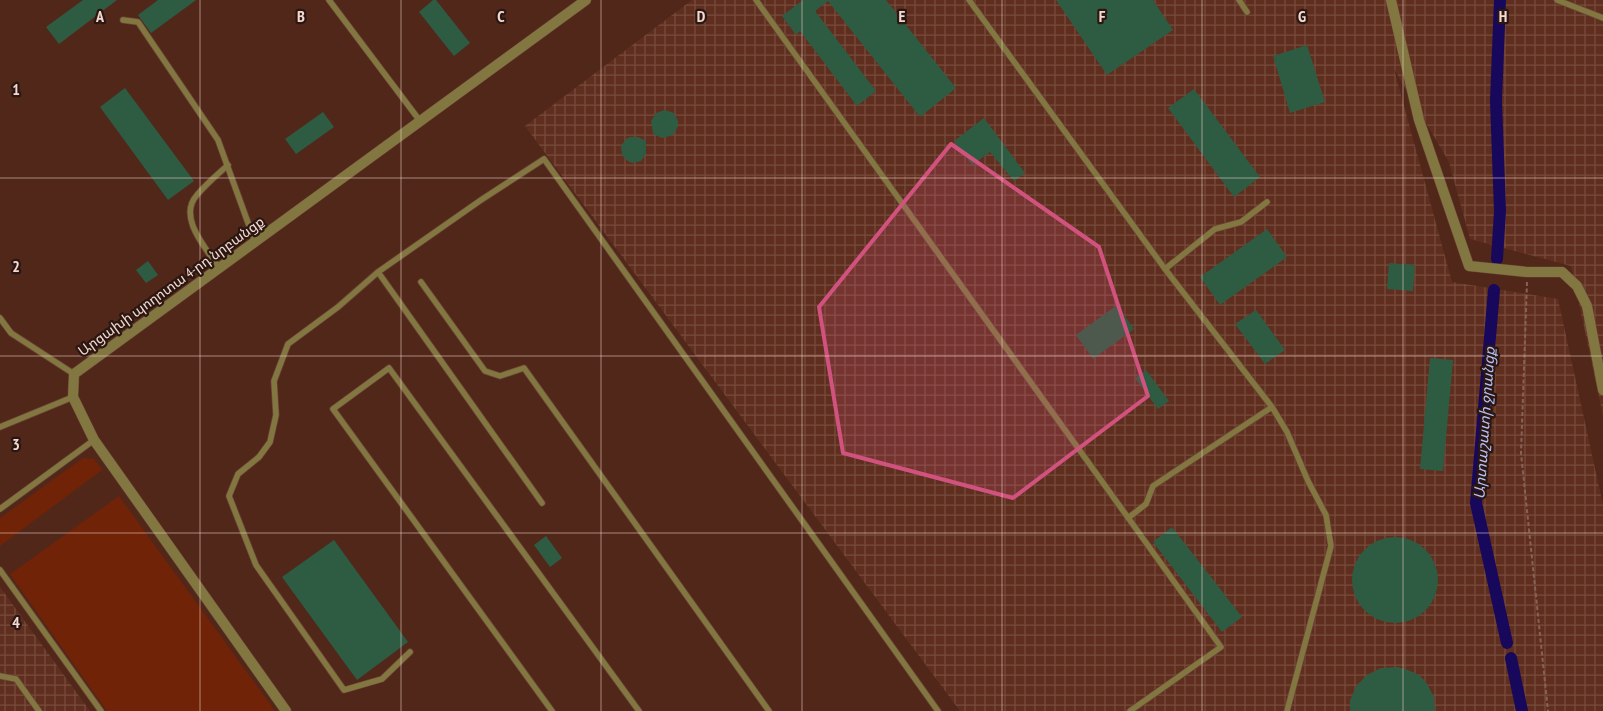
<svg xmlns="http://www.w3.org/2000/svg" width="1603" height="711" font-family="'PT Sans Narrow','Noto Sans Armenian',sans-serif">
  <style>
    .industrial { fill: url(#industrial-grid) }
    .green { fill: #702307 }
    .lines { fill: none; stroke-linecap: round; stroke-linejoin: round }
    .canal { stroke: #18085c; stroke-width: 12 }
    .building { fill: #2e5c43 }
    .service-casing { stroke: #6b4337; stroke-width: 7 }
    .minor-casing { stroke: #6b4337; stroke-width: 11 }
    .path { stroke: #886257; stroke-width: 2; stroke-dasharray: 4 2.5; stroke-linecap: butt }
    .service { stroke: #827740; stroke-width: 5.5 }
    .minor { stroke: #827740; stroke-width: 10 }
    .marked { fill: #d1527e; fill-opacity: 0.2; stroke: #d1527e; stroke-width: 4; stroke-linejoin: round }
    .grid { fill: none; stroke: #f5d9d1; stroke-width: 1; stroke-opacity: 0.55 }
    .labels { text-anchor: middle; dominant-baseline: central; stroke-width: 4.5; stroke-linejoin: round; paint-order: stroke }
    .street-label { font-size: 14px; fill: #f5d9d1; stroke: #2a1711 }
    .water-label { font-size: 15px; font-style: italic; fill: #b6bef6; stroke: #2a1711 }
    .grid-label { font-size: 16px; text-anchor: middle; font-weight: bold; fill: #f5d9d1; stroke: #2a1711; stroke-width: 4.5; stroke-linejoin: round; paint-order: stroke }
  </style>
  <defs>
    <pattern id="industrial-grid" width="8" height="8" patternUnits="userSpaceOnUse" patternTransform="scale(1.25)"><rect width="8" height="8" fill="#5f2e1e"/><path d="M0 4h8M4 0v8" fill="none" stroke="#774c3e"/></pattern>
  </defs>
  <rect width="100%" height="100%" fill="#51271a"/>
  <path class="industrial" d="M692 0H1603V416L1571 266 1470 239 1449 162 1394 69 1452 282 1558 299 1603 505V711H960L525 126Z
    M0 587 90 711H0Z"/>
  <path class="green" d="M83 458 94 459 102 470 0 546V518Z
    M119 496 275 711H107L10 574Z"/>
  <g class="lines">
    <path class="canal" d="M1497 259 1500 211 1496 101 1500 0
      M1494 290 1476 503 1507 643
      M1511 658 1522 711"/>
  </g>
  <path class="building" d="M83 0H117L59 44 46 27Z
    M158 0H196L151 33 138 15Z
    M433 0H436L470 43 454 56 419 12Z
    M803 0H886L956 88 920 117 828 1 815 11 876 91 857 106 800 31 796 35 782 16Z
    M1056 0H1153L1173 30 1107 75Z
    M1307 45 1325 102 1290 113 1273 56Z
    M125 88 194 181 168 200 100 107Z
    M1194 89 1260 177 1234 197 1168 108Z
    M665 110 674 113 678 121V126L674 134 670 136 662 138 653 134 651 121 656 113Z
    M323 112 334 127 296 154 285 139Z
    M984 118 1025 173 1014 181 990 152 972 165 954 141Z
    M630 137H638L646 141V154L641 161 632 163 628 161 622 155 621 146 626 139Z
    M1267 229 1287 257 1220 305 1200 277Z
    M148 261 158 275 146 283 136 270Z
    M1389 263 1415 265 1413 291 1387 289Z
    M1117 305 1134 329 1093 359 1076 335Z
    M1256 310 1285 350 1265 364 1235 324Z
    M1430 358 1453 360 1443 471 1420 469Z
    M1146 370 1169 401 1158 409 1135 378Z
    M1172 527 1242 617 1222 632 1153 542Z
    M546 536 562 558 550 567 534 545Z
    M1352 580a43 43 0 1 1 86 0a43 43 0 1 1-86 0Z
    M334 540 408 642 357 680 282 577Z
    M1398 667 1408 670 1419 675 1426 682 1434 697 1435 711H1350V700L1357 685 1367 675 1381 668Z"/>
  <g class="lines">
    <g class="service-casing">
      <path id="service" d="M329 0 420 121
        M756 0 1221 647 1130 711
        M969 0 1165 269 1272 407 1153 486 1146 504 1128 518
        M1239 0 1247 12
        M1557 0 1603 18
        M123 20 138 22 218 140 255 242
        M219 268C206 248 177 217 197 195 206 184 218 174 228 165
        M1165 269 1215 229 1241 222 1267 202
        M378 272 338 307 288 344 274 381 276 415 270 442 259 457 238 474 229 496 256 565 344 690 382 679 410 652
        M421 282 485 371 500 376 524 368 769 711
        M0 318 11 333 74 374
        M1272 407 1287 432 1308 481 1326 515 1331 546 1287 711
        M0 427 73 397
        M542 503 378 272 481 200 544 159 938 711
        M0 509 94 440
        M0 570 101 711
        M0 676 16 679 39 711
        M552 711 333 409 389 368 639 711"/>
    </g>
    <g class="minor-casing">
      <path id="minor" d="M1391 0 1419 120 1469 266 1527 272H1562L1577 286 1587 306 1603 390
        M286 711 94 440 73 397 74 374 586 0"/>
    </g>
    <path class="path" d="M1527 282 1521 453 1548 711"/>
    <use href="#service" class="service"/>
    <use href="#minor" class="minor"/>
  </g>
  <path class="marked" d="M951 144 1099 247 1148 396 1013 498 843 453 819 307Z"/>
  <path class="grid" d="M200 0V711M401 0V711M601 0V711M802 0V711M1002 0V711M1202 0V711M1403 0V711M0 178H1603M0 356H1603M0 533H1603"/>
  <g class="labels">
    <g class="street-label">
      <text transform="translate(171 286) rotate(-36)">Արցախի պողոտա 4-րդ նրբանցք</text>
    </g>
    <g class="water-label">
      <text transform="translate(1484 423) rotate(-86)">Արտաշատի ջրանցք</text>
    </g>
  </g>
  <g class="grid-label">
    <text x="100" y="22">A</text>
    <text x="301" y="22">B</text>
    <text x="501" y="22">C</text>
    <text x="701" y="22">D</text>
    <text x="902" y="22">E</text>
    <text x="1102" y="22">F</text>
    <text x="1302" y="22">G</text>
    <text x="1503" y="22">H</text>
    <text x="16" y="95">1</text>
    <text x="16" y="272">2</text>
    <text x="16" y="450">3</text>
    <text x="16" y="628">4</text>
  </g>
</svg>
